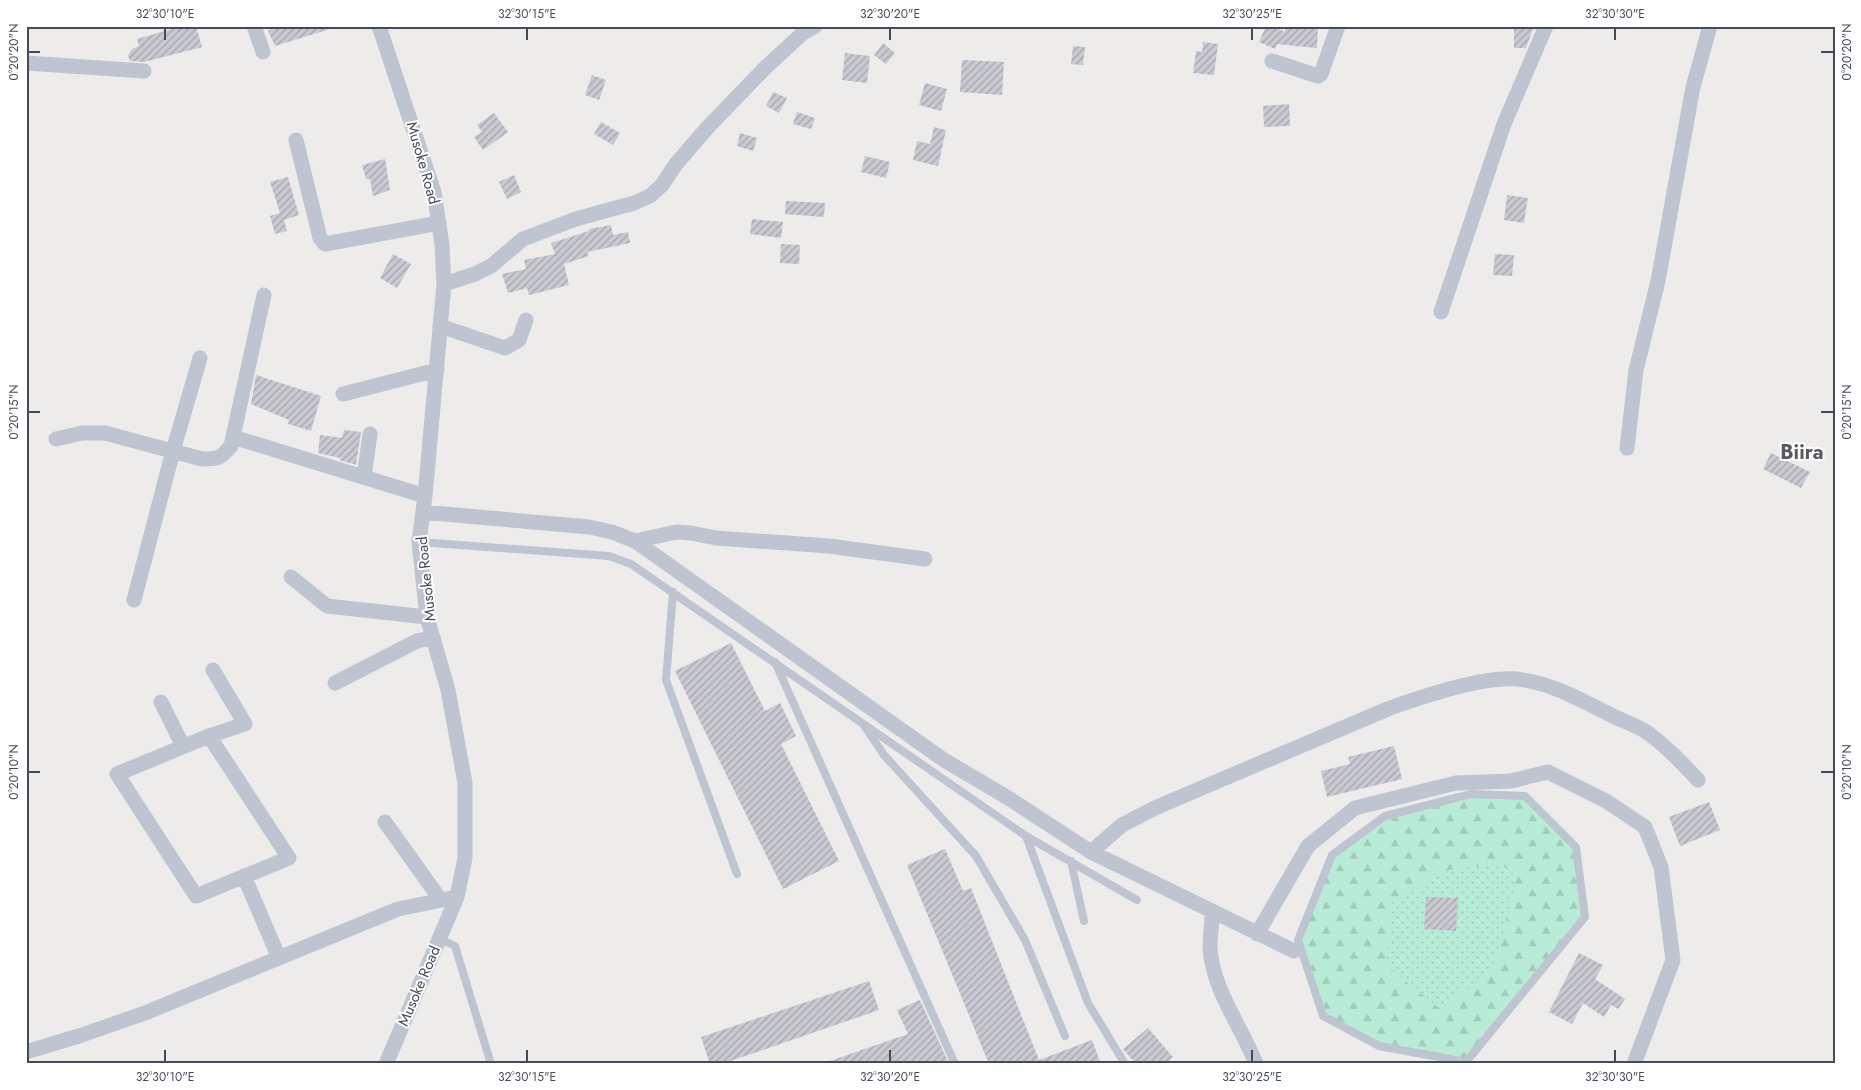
<svg xmlns="http://www.w3.org/2000/svg" width="1861" height="1090" font-family="Jost,sans-serif">
  <style>
    .forest { fill: url(#forest-firs) }
    .garden { fill: url(#garden-dots) }
    .building { fill: url(#building-hatch) }
    .lines { fill: none; stroke-linecap: round; stroke-linejoin: round }
    .service { stroke: #bec4d0; stroke-width: 8 }
    .minor { stroke: #bec4d0; stroke-width: 15 }
    .ticks { fill: none; stroke: #444b58; stroke-width: 2 }
    .labels { text-anchor: middle; dominant-baseline: central; stroke-width: 4; stroke-linejoin: round; paint-order: stroke }
    .street-label { font-size: 15px; fill: #444b58; stroke: #fff }
    .district-label { font-size: 20px; font-weight: bold; fill: #585a60; stroke: #fff }
    .neatline { fill: none; stroke: #444b58; stroke-width: 2 }
    .ticks-label { font-size: 12px; text-anchor: middle; fill: #444b58 }
  </style>
  <defs>
    <pattern id="forest-firs" width="22" height="20" patternUnits="userSpaceOnUse" patternTransform="scale(1.25)"><rect width="22" height="20" fill="#b9ecd6"/><path d="M5 1l3.5 6h-7zM16 11l3.5 6h-7z" fill="#a0ccba"/></pattern>
    <pattern id="garden-dots" width="8" height="8" patternUnits="userSpaceOnUse" patternTransform="scale(1.25)"><rect width="8" height="8" fill="#b9ecd6"/><path d="M2 2h.1M6 6h.1" fill="none" stroke="#a0ccba" stroke-width="1.8" stroke-linecap="round"/></pattern>
    <pattern id="building-hatch" width="6" height="6" patternUnits="userSpaceOnUse" patternTransform="scale(1.25)"><rect width="6" height="6" fill="#c8c9d1"/><path d="M-1 1l2-2M0 6l6-6M5 7l2-2" fill="none" stroke="#a4a5ac"/></pattern>
  </defs>
  <rect width="100%" height="100%" fill="#eeebeb"/>
  <path class="forest" d="M1471 794 1525 796 1576 847 1585 917 1466 1062 1379 1046 1323 1016 1298 940 1332 855 1385 816Z"/>
  <path class="garden" d="M1499 863 1517 876 1495 966 1440 1009 1386 965 1392 902 1449 870Z"/>
  <path class="building" d="M182 26H196L202 47 144 62 130 61 128 56 132 49 139 46 137 39Z
    M271 26H329L330 29 275 46 268 31 272 29Z
    M1266 26H1272L1285 32V26H1318L1317 48 1277 44 1275 49 1259 42Z
    M1514 29H1533L1526 48H1514Z
    M1203 42 1218 44 1214 75 1193 73 1196 51 1202 52Z
    M883 43 895 53 886 64 874 55Z
    M1073 46 1085 47 1083 65 1071 64Z
    M845 53 870 56 867 83 842 80Z
    M962 60 1004 62 1002 95 960 92Z
    M592 75 606 80 599 100 585 95Z
    M925 83 947 89 941 111 919 105Z
    M773 92 787 98 779 113 766 106Z
    M1289 104 1290 126 1264 127 1263 106Z
    M797 112 815 118 811 129 793 124Z
    M494 113 508 132 483 150 474 137 482 132 477 125Z
    M601 122 620 133 613 145 594 134Z
    M934 127 946 130 938 166 913 160 917 141 930 144Z
    M740 133 757 138 753 151 737 146Z
    M865 156 890 162 886 178 861 172Z
    M385 159 390 190 373 196 370 179H366L362 165Z
    M514 175 521 192 507 199 499 182Z
    M288 177 299 215 284 220 287 231 275 234 270 216 280 213 270 182Z
    M1507 195 1528 198 1524 223 1504 220Z
    M786 201 825 203 824 217 785 214Z
    M752 219 783 222 781 238 750 234Z
    M611 225 613 235 628 232 630 243 587 252 589 256 564 264 569 285 529 295 527 288 508 293 502 274 526 269 524 260 555 254 551 243 589 231V229Z
    M781 244 800 245 799 264 780 263Z
    M393 254 411 264 397 288 380 278Z
    M1495 254 1514 255 1512 276 1493 275Z
    M256 375 321 396 311 431 288 424 289 420 251 404Z
    M344 430 361 432 356 465 340 460V458L318 453 320 435 342 438Z
    M1771 453 1810 472 1801 488 1763 469Z
    M731 643 765 711 780 703 796 736 781 744 839 861 783 889 675 671Z
    M1394 746 1402 779 1327 797 1321 771 1350 764 1348 757Z
    M1709 802 1720 830 1680 846 1669 817Z
    M945 849 963 891 971 888 1039 1060 1092 1040 1101 1064H989L907 865Z
    M1426 897 1458 898 1456 931 1424 929Z
    M1579 953 1603 965 1595 979 1625 999 1618 1009 1611 1005 1604 1017 1583 1003 1572 1024 1549 1012Z
    M869 981 879 1010 722 1064H710L701 1037Z
    M920 1000 949 1064H828L827 1062 908 1034 897 1010Z
    M1148 1028 1173 1057 1165 1064H1136L1123 1049Z"/>
  <g class="lines">
    <path class="service" d="M419 542 609 556 631 564 1026 836 1137 900
      M673 592 666 680 737 874
      M775 662 955 1064
      M865 727 884 755 976 856 1025 940 1065 1036
      M1471 794 1525 796 1576 847 1585 917 1466 1062 1379 1046 1323 1016 1298 940 1332 855 1385 816Z
      M1026 836 1088 1003 1125 1064
      M1071 861 1084 921
      M440 939 455 946 491 1064"/>
    <path class="minor" d="M254 26 263 52
      M379 26 434 192 442 245 444 284 425 496 419 542 427 617 448 690 465 783V858L457 897 386 1064
      M1272 61 1318 76 1321 74 1338 26
      M26 63 144 71
      M296 140 320 238 325 244 439 223
      M444 284 475 274 491 266 523 239 576 219 634 203 650 196 662 185 676 164 708 127 765 68 803 33 815 26
      M1441 312 1504 124 1546 26
      M440 326 505 348 519 340 526 320
      M343 394 437 370
      M233 437 425 496
      M56 439 82 433H105L202 459C218 459 220 459 231 446L264 295
      M1627 448 1636 370 1658 281 1693 87 1710 26
      M364 477 370 434
      M423 512 589 527 612 532 635 541 944 760 1010 799 1091 852 1294 951
      M635 541 676 532 691 533 716 538 829 546 925 559
      M291 577 327 606 427 617
      M134 600 173 451 200 358
      M335 683 417 641 433 637
      M161 702 183 746
      M209 736 289 858 196 896 117 774 209 736 245 724 213 670
      M385 822 435 892 440 900
      M1091 852 1122 825 1157 807 1390 708C1424 696 1480 677 1516 679 1550 682 1581 700 1611 715 1623 721 1638 726 1648 733 1667 747 1682 763 1698 780
      M244 876 279 958
      M1212 912C1212 924 1210 936 1210 948 1213 991 1241 1025 1256 1064
      M1257 934 1308 846 1355 808 1456 783 1511 781 1548 772 1606 801 1645 827 1661 867 1673 960 1634 1064
      M26 1052 82 1035 145 1013 398 909 457 897"/>
  </g>
  <path class="ticks" d="M165 28V40M527 28V40M890 28V40M1252 28V40M1615 28V40M28 52H40M1821 52H1834M28 412H40M1821 412H1834M28 772H40M1821 772H1834M165 1050V1062M527 1050V1062M890 1050V1062M1252 1050V1062M1615 1050V1062"/>
  <g class="labels">
    <g class="street-label">
      <text transform="translate(423 163) rotate(74)">Musoke Road</text>
      <text transform="translate(426 579) rotate(-96)">Musoke Road</text>
      <text transform="translate(419 986) rotate(-67)">Musoke Road</text>
    </g>
    <g class="district-label">
      <text x="1802" y="452">Biira</text>
    </g>
  </g>
  <rect width="1861" height="1090" fill="none" stroke="#ffffff" stroke-width="55"/>
  <rect x="28" y="28" width="1806" height="1034" class="neatline"/>
  <g class="ticks-label">
    <text x="165" y="18">32°30'10"E</text>
    <text x="527" y="18">32°30'15"E</text>
    <text x="890" y="18">32°30'20"E</text>
    <text x="1252" y="18">32°30'25"E</text>
    <text x="1615" y="18">32°30'30"E</text>
    <text transform="translate(14 52) rotate(-90)" y="4">0°20'20"N</text>
    <text transform="translate(1847 52) rotate(-90)" y="4">0°20'20"N</text>
    <text transform="translate(14 412) rotate(-90)" y="4">0°20'15"N</text>
    <text transform="translate(1847 412) rotate(-90)" y="4">0°20'15"N</text>
    <text transform="translate(14 772) rotate(-90)" y="4">0°20'10"N</text>
    <text transform="translate(1847 772) rotate(-90)" y="4">0°20'10"N</text>
    <text x="165" y="1081">32°30'10"E</text>
    <text x="527" y="1081">32°30'15"E</text>
    <text x="890" y="1081">32°30'20"E</text>
    <text x="1252" y="1081">32°30'25"E</text>
    <text x="1615" y="1081">32°30'30"E</text>
  </g>
</svg>
